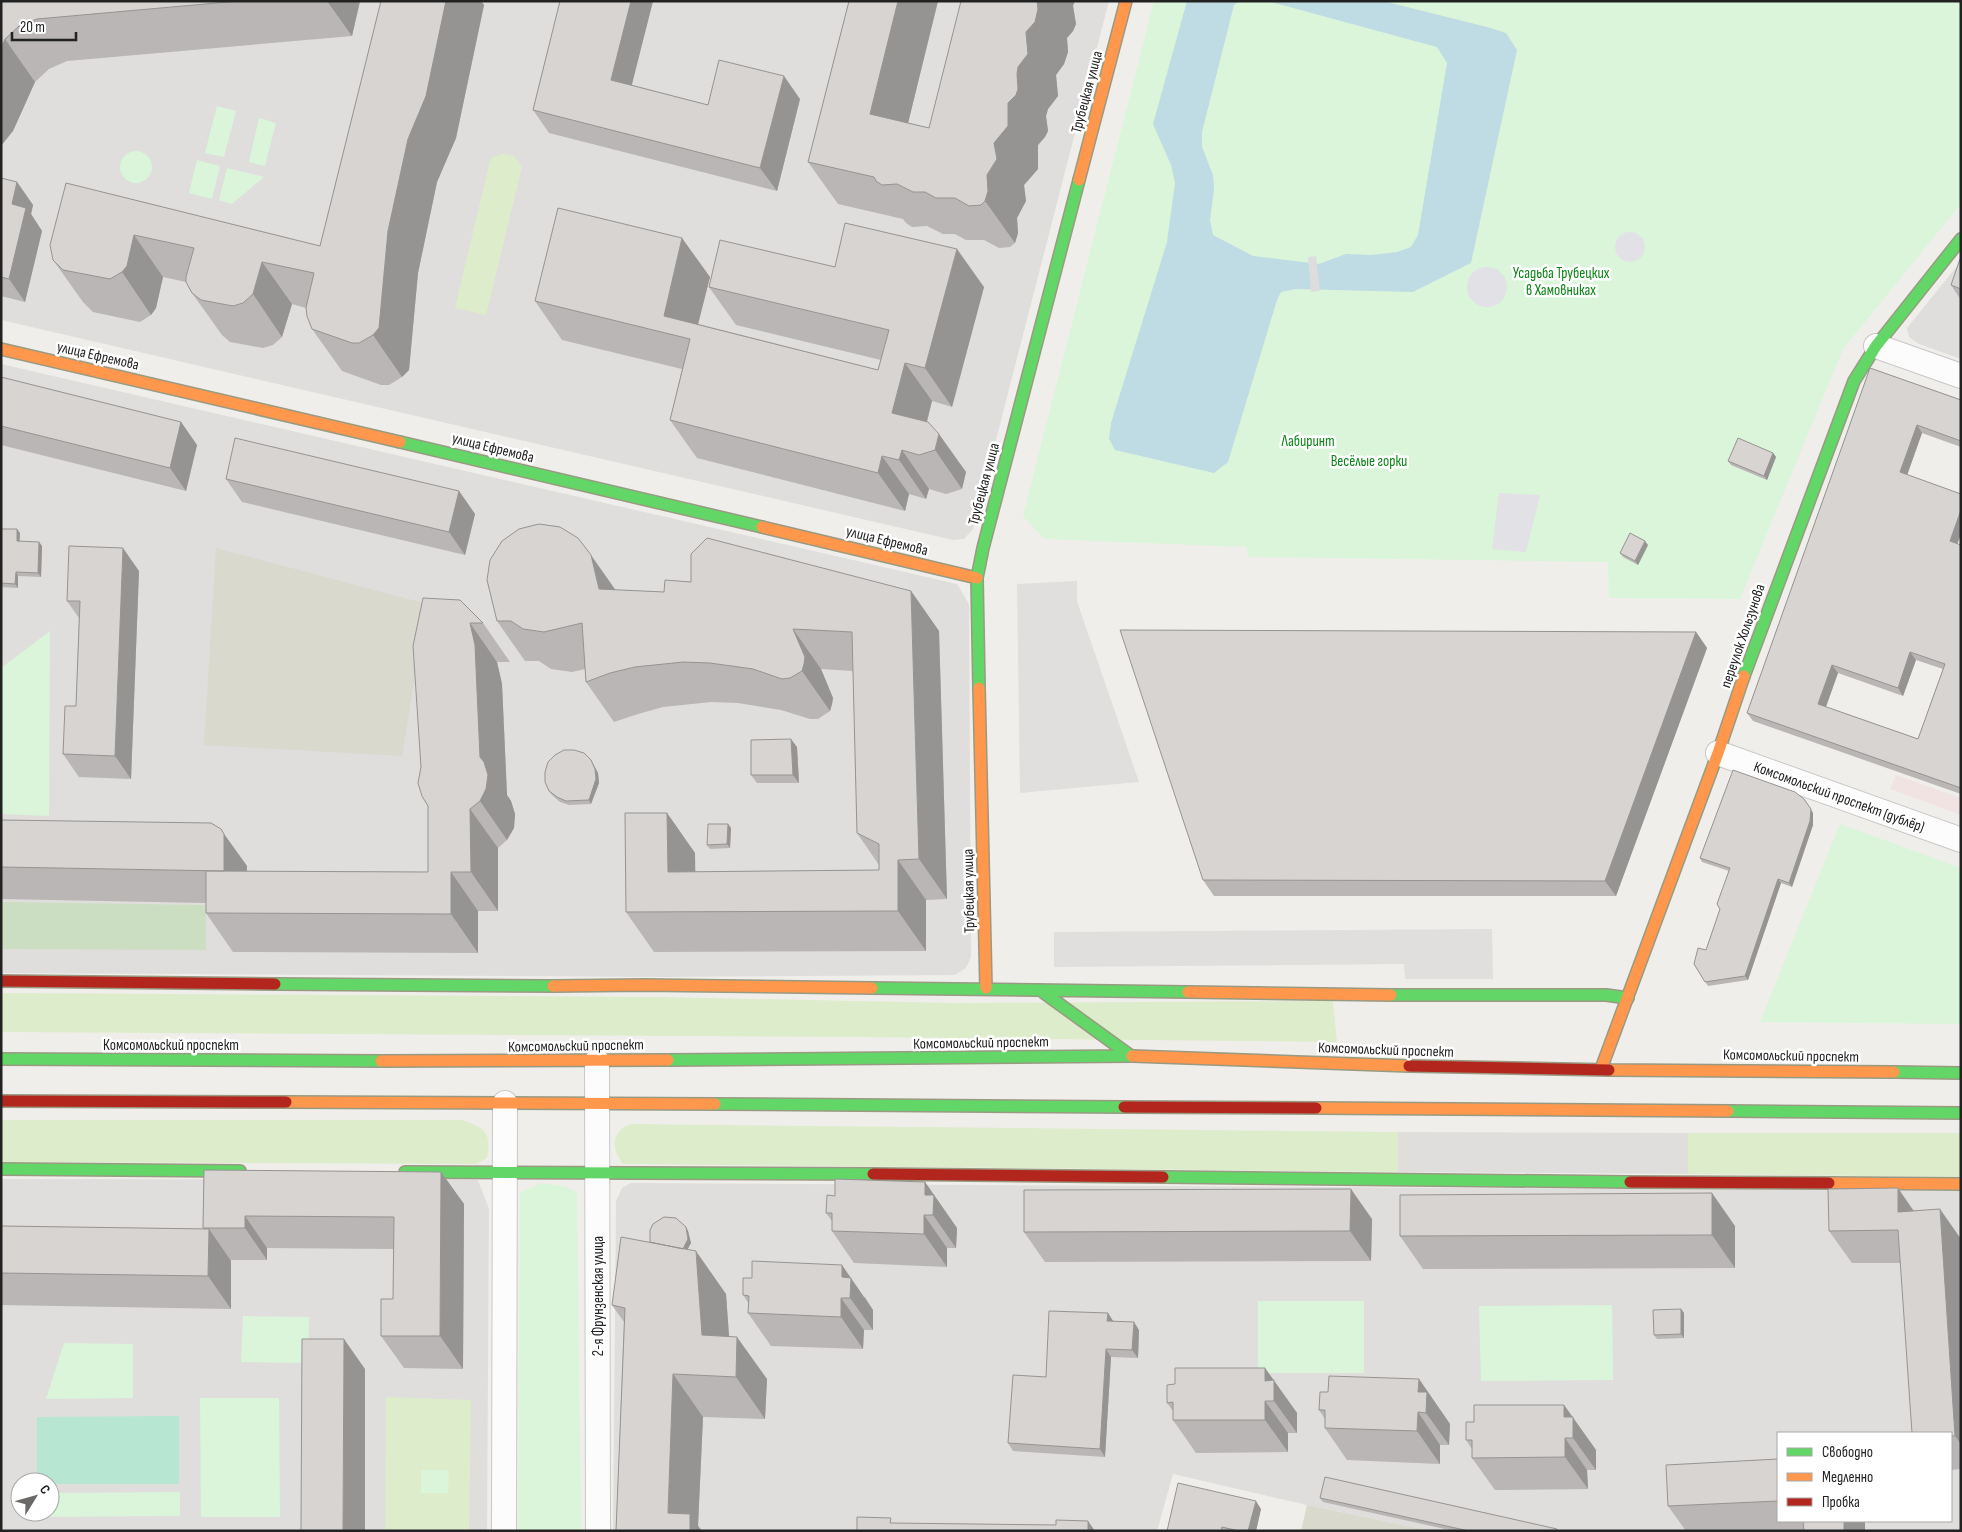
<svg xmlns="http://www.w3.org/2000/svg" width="1962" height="1532" font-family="'Sofia Sans Condensed',sans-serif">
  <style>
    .residential { fill: #dfdedc; fill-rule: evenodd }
    .commercial { fill: #f1e3e1 }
    .construction { fill: #d9d9cd }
    .grass { fill: #ddeccb; fill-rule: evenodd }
    .forest { fill: #cbdec1 }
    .park { fill: #daf5da }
    .pitch { fill: #b7e6d2 }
    .parking { fill: #e0dfde }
    .plaza { fill: #e2e1e5 }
    .water { fill: #bfdbe3 }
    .pier { fill: #dedddd }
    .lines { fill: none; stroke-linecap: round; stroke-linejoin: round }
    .street-casing { stroke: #c9c8c7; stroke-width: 26 }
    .fast-casing { stroke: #999a82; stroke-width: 14 }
    .slow-casing { stroke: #999a82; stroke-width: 14 }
    .jam-casing { stroke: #999a82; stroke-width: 14 }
    .street { stroke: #fdfcfc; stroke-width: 24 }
    .fast { stroke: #63d668; stroke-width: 11 }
    .slow { stroke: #ff974d; stroke-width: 11 }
    .jam { stroke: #b3261e; stroke-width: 11 }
    .wall { fill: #b9b6b5; fill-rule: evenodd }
    .shaded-wall { fill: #969493 }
    .building { fill: #d7d4d2; stroke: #969493; fill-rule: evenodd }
    .labels { text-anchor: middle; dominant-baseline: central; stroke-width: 5; stroke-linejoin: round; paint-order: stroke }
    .street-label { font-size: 15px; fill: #222; stroke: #fff }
    .park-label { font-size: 15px; fill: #0c8416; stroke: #fff }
  </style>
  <rect width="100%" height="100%" fill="#f0eeeb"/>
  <path class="residential" d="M1 1H1109L973 529 964 539 953 540 1 320Z
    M1961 261V359L1919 344 1909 337 1907 328Z
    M1 364 957 584 969 604 971 957 966 968 955 975 658 977 1 973Z
    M1398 1132 1688 1133V1174L1398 1172Z
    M1 1179 478 1180 489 1209 487 1531H1ZM20 1482H50V1512H20Z
    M631 1183 1961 1191V1531H1432L1307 1505 1173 1474 1157 1531H613L616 1201 622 1188ZM1778 1433H1951V1521H1778Z"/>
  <path class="commercial" d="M1896 775 1961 798V815L1890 789Z"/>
  <path class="construction" d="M216 548 427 604 402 756 204 745Z
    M1307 1505 1432 1531H1301Z"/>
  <path class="grass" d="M504 154 514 156 522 167 486 315 455 308 490 161 493 157Z
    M1 993 658 997 953 1003 1333 1001 1337 1042 857 1037 1 1032Z
    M1 1120H462C485 1128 492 1132 487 1158L476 1164 1 1162Z
    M630 1124 1398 1132V1172L623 1164C611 1149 611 1132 630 1124Z
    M1688 1133H1961V1177L1688 1174Z
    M386 1397 471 1400 469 1531H385ZM421 1470H448V1493Z"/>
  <path class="forest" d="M1 902 206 905V950L1 949Z"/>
  <path class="park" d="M1154 1H1961V204L1843 349 1740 599 1609 598 1608 562 1249 557 1246 547 1044 539 1023 516Z
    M217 106 236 111 224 157 205 153Z
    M259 118 276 123 265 166 249 162Z
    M120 167a16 16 0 1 1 32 0a16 16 0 1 1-32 0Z
    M197 160 220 166 212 199 189 193Z
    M227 168 264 177 232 204 219 200Z
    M50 631 49 816 1 814V668Z
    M1840 824 1961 868V1024L1760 1022Z
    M541 1183 565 1186 577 1192 581 1531H518L520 1193Z
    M1258 1301H1364V1373H1258Z
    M1612 1305 1613 1380 1481 1381 1479 1306Z
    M243 1316 309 1317 308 1363 241 1362Z
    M64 1343 133 1344V1398L46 1399Z
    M200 1398H279L280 1517H201Z
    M421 1470H449L448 1493H421Z
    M180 1492V1516L38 1517V1512H50V1493Z"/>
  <path class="pitch" d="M179 1416V1484H50V1482H37V1417Z"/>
  <path class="parking" d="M938 1H974L932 164 900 156Z
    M783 544 908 573V591L781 560Z
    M1077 581V601L1139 782 1020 793 1017 584Z
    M1492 929 1493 979H1405L1404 964 1054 967V932Z"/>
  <path class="plaza" d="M1615 247a15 15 0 1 1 30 0a15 15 0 1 1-30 0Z
    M1467 287a20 20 0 1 1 40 0a20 20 0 1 1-40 0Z
    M1499 493 1540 495 1526 552 1492 549Z"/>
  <path class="water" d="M1187 1H1239L1234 5 1202 132V147L1213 175 1214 189 1210 220 1213 235 1253 256 1319 264 1346 254 1371 255 1397 252 1411 247 1418 235 1447 63 1437 47 1267 1H1383L1487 27 1506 33 1517 50 1471 263 1413 292 1296 289 1281 292 1277 300 1228 462 1214 473 1115 450 1109 439 1111 423 1167 242 1175 183 1171 165 1153 124Z"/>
  <path class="pier" d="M1316 256 1320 291 1311 292 1308 257Z"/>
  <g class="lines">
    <g class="street-casing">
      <path id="street" d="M1876 346 1961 376
        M1718 753 1961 840
        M597 1061 598 1531
        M504 1531 505 1103"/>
    </g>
    <g class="fast-casing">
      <path id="fast" d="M400 442 762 527
        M1744 676 1854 381 1876 346 1961 239
        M979 688 977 578 983 548 1079 180
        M275 984 553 986
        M872 988 1188 992
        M1040 990 1131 1056
        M1391 995H1606L1628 998
        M1 1059 381 1061
        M668 1060 1132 1056
        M1894 1072 1961 1073
        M715 1104 1124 1107
        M1728 1111 1961 1113
        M1 1169 240 1171
        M405 1172 873 1174
        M1163 1177 1630 1182"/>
    </g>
    <g class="slow-casing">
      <path id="slow" d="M1079 180 1126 1
        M1 349 400 442
        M762 527 977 578
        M979 688 986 988
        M553 986 644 985 872 988
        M1188 992 1391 995
        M1132 1056 1409 1066
        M381 1061 668 1060
        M1601 1069 1718 753 1744 676
        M1609 1070 1894 1072
        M286 1102 715 1104
        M1316 1108 1728 1111
        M1829 1183 1961 1184"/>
    </g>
    <g class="jam-casing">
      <path id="jam" d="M1 981 275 984
        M1409 1066 1609 1070
        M1 1101 286 1102
        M1124 1107 1316 1108
        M873 1174 1163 1177
        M1630 1182 1829 1183"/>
    </g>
    <use href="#street" class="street"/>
    <use href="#fast" class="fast"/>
    <use href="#slow" class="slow"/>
    <use href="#jam" class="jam"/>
  </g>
  <path class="wall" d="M1 1H360L352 36 67 61 49 69 35 82 13 131Z
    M381 1H481L484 5 456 138 437 182 418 273 409 370 402 377 389 385H381L342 371 312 329 306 308 292 304 282 337 273 345 263 348 230 342 222 335 192 293 186 282 163 277 156 308 151 315 140 322 93 312 83 302 53 260 66 183 320 246Z
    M560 1H653L632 85 708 105 800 99 777 191 549 133 533 110Z
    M849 1H938L908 123 929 128 1073 6 1076 24 1073 31 1067 38 1068 52 1064 64 1056 75 1058 96 1048 109 1046 116 1048 131 1045 137 1038 145V169L1024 185 1026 201 1017 218 1018 233 1015 243 1010 247 999 248 984 240H966L955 234H943L927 226 912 227 906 223 903 219 838 204 808 162Z
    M1 178 17 182 33 205 31 214 42 231 25 302 1 296Z
    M1961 259V300L1951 285Z
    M835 267 984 287 952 407 932 401 927 422 966 472 962 489 946 494 929 489 926 499 909 494 905 511 697 458 670 420 682 369 562 340 535 301 710 277 698 324 878 370 881 360 736 325 709 287Z
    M1870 368 1961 400V447L1922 433 1907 475 1961 494V534L1957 544 1961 545V794L1753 721 1747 713ZM1916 660 1943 669 1918 739 1826 707 1838 673 1903 696Z
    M1 377 181 422 197 445 186 491 1 445Z
    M1773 453 1776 457 1767 480 1731 465 1728 461Z
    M226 479 459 491 475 514 465 555 242 502Z
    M1 529 20 533V542H39L42 546 41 577 18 576V588L1 587Z
    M1648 545 1638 565 1623 557 1620 553Z
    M139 571 131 779 79 777 63 754 76 706 79 618 67 601Z
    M615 590 664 592 911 591 939 631 947 899 926 900V951L654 952 626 912 667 813 695 853V872L879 870V865L857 833 853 671 821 669 833 698 832 704 830 711 818 719H810L781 710 738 703 711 702 663 707 638 714 614 722 586 682 585 669 572 672 551 669 539 661H525L497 621Z
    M423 598 483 623 510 662H497L502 684 507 795 511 801 515 814 514 828 507 840 498 848V911H478V953L233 952 206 913V903L1 899V820L224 834 247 866V871L428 872V806L421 767Z
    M1696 632 1707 648 1616 896H1214L1203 880Z
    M797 747 799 783H757L751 775Z
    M591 760 598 773 599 783 591 804 569 805 560 802 552 795 549 791Z
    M1804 799 1813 813V825L1792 887 1781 883 1748 980 1708 986 1694 964 1706 950 1720 909 1729 871 1702 862 1700 858Z
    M728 824 731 828 730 848 710 849 707 845Z
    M204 1170 441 1172 464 1204 463 1369 404 1368 381 1336 393 1299V1249L267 1248V1260H230L231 1261V1309L1 1305V1226L204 1229 203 1228Z
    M925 1182 957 1228 956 1248H947V1267L854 1263 832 1231V1221L826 1213 835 1196Z
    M1914 1211 1961 1239V1469L1951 1470V1433L1900 1263H1852L1829 1231Z
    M1372 1219 1371 1261 1045 1262 1024 1232Z
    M1735 1226V1268L1423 1269 1400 1236Z
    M686 1227 688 1231 691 1243 687 1250 726 1294 729 1336 767 1379 765 1419 703 1417 698 1526 702 1531H616L624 1322 612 1305 650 1242Z
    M743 1295 865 1297 873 1310V1330H864L863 1349 771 1346 748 1313 749 1304Z
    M1681 1309 1684 1313V1338L1657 1339 1654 1335Z
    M1108 1313 1113 1321 1139 1330 1138 1358 1111 1357 1105 1457 1013 1451 1008 1443 1046 1377Z
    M1265 1368 1297 1413V1433H1288V1452L1196 1453 1173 1420V1411L1167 1403 1175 1384Z
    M1419 1379 1450 1424 1449 1445H1440V1464L1347 1460 1325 1428V1419L1319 1410 1328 1392Z
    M1564 1405 1596 1450V1470H1587L1588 1489 1495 1490 1472 1458V1449L1466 1440Z
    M1778 1459V1521H1865V1531H1686L1668 1506Z
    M1320 1498 1557 1529 1558 1531H1454L1323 1502Z
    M1261 1509 1256 1531H1167Z"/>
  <path class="shaded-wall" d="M327 1H360L352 36Z
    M446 1H481L484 5 456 138 437 182 418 273 409 370 402 377 373 335 388 231 408 139Z
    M631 1H653L627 103 611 80Z
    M898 1H938L900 156 870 114Z
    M1037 1H1075L1073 6 1076 24 1073 31 1067 38 1068 52 1064 64 1056 75 1058 96 1048 109 1046 116 1048 131 1045 137 1038 145V169L1024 185 1026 201 1017 218 1018 233 1015 243 985 201 987 175 994 143 1008 103 1017 74 1026 32Z
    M5 39 35 82 13 131 1 146V48Z
    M784 76 800 99 777 191 760 168Z
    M17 182 33 205 31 214 42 231 25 302 9 279 12 204Z
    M134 235 163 277 156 308 151 315 122 272Z
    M682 238 710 277 693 344 690 339 664 316Z
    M957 249 984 287 952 407 925 368Z
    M262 262 292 304 282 337 253 294Z
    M905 363 932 401 919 452 892 413Z
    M181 422 197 445 186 491 170 468Z
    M1917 425 1922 433 1905 481 1900 472Z
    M939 434 966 472 962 489 935 450Z
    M902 450 929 489 926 499 899 460Z
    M1773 453 1776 457 1767 480 1764 476Z
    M882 456 909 494 905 511 878 473Z
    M459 491 475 514 465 555 449 532Z
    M1961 510V534L1955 550 1950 541Z
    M17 529 20 533 19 545 17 541Z
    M1645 541 1648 545 1638 565 1635 561Z
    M39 542 42 546 41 577 38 573Z
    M123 548 139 571 131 779 115 756Z
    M591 555 619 595 599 589Z
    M16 572 18 576V588L15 584Z
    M911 591 939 631 947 899 919 859Z
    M470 623 497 662 502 684 507 795 511 801 515 814 514 828 507 840 480 801V757Z
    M793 629 821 669 833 698 832 704 830 711 802 671Z
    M1696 632 1707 648 1616 896 1605 881Z
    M1910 652 1916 660 1903 696 1898 688Z
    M1832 665 1838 673 1824 712 1818 704Z
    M791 739 797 747 799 783 793 775Z
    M591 760 598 773 599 783 591 804 589 800Z
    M1804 799 1813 813V825L1792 887 1789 883Z
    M470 809 498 848V911L471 872Z
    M667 813 695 853 696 912 668 872Z
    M728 824 731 828 730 848 727 844Z
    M224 834 247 866 246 903 224 871Z
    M898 860 926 900V951L898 911Z
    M451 872 478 911V953L451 914Z
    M1778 879 1781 883 1748 980 1745 976Z
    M441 1172 464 1204 463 1369 440 1336Z
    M925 1182 957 1228 956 1248 933 1215 925 1195Z
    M1898 1188 1920 1220 1898 1212Z
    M1351 1189 1372 1219 1371 1261 1350 1231Z
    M1712 1193 1735 1226V1268L1712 1235Z
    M1940 1209 1961 1239V1444L1955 1436Z
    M924 1215 947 1248V1267L924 1234Z
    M245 1216 267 1248V1260L245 1228Z
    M686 1227 688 1231 691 1243 685 1254 682 1250Z
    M209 1229 231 1261V1309L208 1276Z
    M696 1251 726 1294 732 1378 702 1335Z
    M842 1265 873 1310V1330L850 1298 842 1277Z
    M841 1298 864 1330 863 1349 841 1317Z
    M1681 1309 1684 1313V1338L1681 1334Z
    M1108 1313 1113 1321H1107Z
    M1134 1322 1139 1330 1138 1358 1132 1350Z
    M737 1337 767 1379 765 1419 736 1377Z
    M344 1339 365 1369V1531H343Z
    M1106 1349 1111 1357 1105 1457 1100 1449Z
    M1265 1368 1297 1413V1433L1274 1401 1265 1381Z
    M673 1374 703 1417 698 1526 702 1531H680L668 1513Z
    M1419 1379 1450 1424 1449 1445 1426 1413 1418 1392Z
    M1265 1401 1288 1433V1452L1265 1420Z
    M1564 1405 1596 1450V1470L1573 1438 1564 1417Z
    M1418 1412 1440 1445V1464L1417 1431Z
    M1565 1438 1587 1470 1588 1489 1565 1457Z
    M1256 1501 1261 1509 1256 1531H1248Z
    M1088 1521 1095 1531H1088Z
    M1844 1521H1865V1531H1844Z"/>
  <path class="building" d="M1 1H239L37 19 19 26 5 39 1 48Z
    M381 1H446L426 96 408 139 388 231 379 328 373 335 359 343H352L312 329 307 316 306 308 314 273 262 262 253 294 243 303 233 306 201 300 192 293 186 282V277L194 248 134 235 127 266 122 272 110 279 63 270 53 260 50 245 66 183 320 246Z
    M560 1H631L611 80 708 105 719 60 784 76 760 168 533 110Z
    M849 1H898L870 114 929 128 961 1H1037L1038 9 1035 22 1026 32 1028 54 1018 67 1017 74 1018 89 1016 95 1008 103V126L994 143 997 159 987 175 988 191 985 201 981 205 969 206 955 198H936L925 192H913L897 184 882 185 876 181 874 177 808 162Z
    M1 178 17 182 12 204 26 208 9 279 1 277Z
    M558 208 682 238 664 316 878 370 889 330 709 287 720 240 835 267 845 223 957 249 925 368 905 363 892 413 928 422 939 434 935 450 919 455 902 450 899 460 882 456 878 473 670 420 690 339 535 301Z
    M1960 259H1961V289L1951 285Z
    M1870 368 1961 400V441L1917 425 1900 472 1961 494V510L1950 541 1961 545V788L1747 713ZM1910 652 1945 664 1918 739 1818 704 1832 665 1898 688Z
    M1 377 181 422 170 468 1 426Z
    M235 438 459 491 449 532 226 479Z
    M1738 438 1773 453 1764 476 1728 461Z
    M539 524 560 527 578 538 591 555 599 589 664 592 665 580 691 582V554L707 538 911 591 919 859 898 860V911L626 912 625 813H667L668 872 879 870V844L857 833 852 632 793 629 805 657 804 664 802 671 790 678 782 679 753 669 710 663 683 662 635 667 610 673 586 682 582 623 544 632 523 629 511 621H497L487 580 490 560 502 541 519 529Z
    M1 529H17V541L39 542 38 573 16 572 15 584 1 583Z
    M1630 533 1645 541 1635 561 1620 553Z
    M69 546 123 548 115 756 63 754 65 706H76L80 601H67Z
    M423 598 460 600 483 623H470L475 645 480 757 484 762 488 775 486 789 480 801 470 809 471 872H451V914L206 913V871L428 872V806L422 796 418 783 421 767 413 646Z
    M1120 630 1696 632 1605 881 1203 880Z
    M791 739 793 775H751V740Z
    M564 750H574L584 753 591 760 595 769 596 779 589 800 566 801 557 797 549 791 545 782V772L548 762 555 755Z
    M1733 770 1795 792 1804 799 1811 809 1810 821 1789 883 1778 879 1745 976 1705 982 1694 964 1698 948 1706 950 1720 909 1717 904 1730 868 1700 858Z
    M1 820 211 823 221 829 224 834V871L1 867Z
    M708 824H728L727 844 707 845Z
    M204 1170 441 1172 440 1336H381V1299H393L394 1217 245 1216V1228H203Z
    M835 1179 925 1182V1195H934L933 1215H924V1234L832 1231V1213H826L827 1195 835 1196Z
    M1898 1188V1212L1940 1209 1955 1436H1951V1433H1912L1898 1230 1829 1231 1828 1189Z
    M1351 1189 1350 1231 1024 1232V1190Z
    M1712 1193V1235L1400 1236V1195Z
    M664 1217 676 1218 686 1227 688 1239 683 1249 650 1242V1230L653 1224Z
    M1 1226 209 1229 208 1276 1 1273Z
    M621 1237 696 1251 702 1335 737 1337 736 1377 673 1374 668 1513 690 1514V1531H616L625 1308 612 1305Z
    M752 1261 842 1265V1277L851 1278 850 1298H841V1317L748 1313 749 1296 743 1295V1278H752Z
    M1681 1309V1334L1654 1335 1653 1310Z
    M1049 1311 1108 1313 1107 1321 1134 1322 1132 1350 1106 1349 1100 1449 1008 1443 1013 1375 1046 1377Z
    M302 1339H344L343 1531H301Z
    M1175 1368H1265V1381L1274 1380V1401H1265V1420H1173V1402L1167 1403V1385L1175 1384Z
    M1329 1376 1419 1379 1418 1392H1427L1426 1413 1418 1412 1417 1431 1325 1428V1410H1319L1320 1392H1328Z
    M1474 1405H1564V1417H1573V1438H1565V1457L1472 1458V1440H1466V1422H1474Z
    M1778 1459V1501L1668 1506 1666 1465Z
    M1325 1477 1557 1529V1531H1469L1320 1498Z
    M1178 1483 1256 1501 1248 1531H1239L1222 1527 1221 1531H1167Z
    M857 1517 891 1518 890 1523 1056 1525V1520L1088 1521V1531H857Z
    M1803 1521H1844V1531H1804Z"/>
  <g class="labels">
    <g class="street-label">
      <text transform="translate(1087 92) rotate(-75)">Трубецкая улица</text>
      <text transform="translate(98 356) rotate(13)">улица Ефремова</text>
      <text transform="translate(493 448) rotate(14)">улица Ефремова</text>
      <text transform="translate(984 484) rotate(-75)">Трубецкая улица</text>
      <text transform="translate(887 541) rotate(14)">улица Ефремова</text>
      <text transform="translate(1743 636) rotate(-71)">переулок Хользунова</text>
      <text transform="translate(1839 797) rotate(20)">Комсомольский проспект (дублёр)</text>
      <text transform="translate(969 891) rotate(-91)">Трубецкая улица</text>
      <text transform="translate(981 1043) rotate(-1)">Комсомольский проспект</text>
      <text x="171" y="1045">Комсомольский проспект</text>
      <text transform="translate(576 1046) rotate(-1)">Комсомольский проспект</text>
      <text transform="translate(1386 1050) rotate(2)">Комсомольский проспект</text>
      <text transform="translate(1791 1056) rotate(1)">Комсомольский проспект</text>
      <text transform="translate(598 1296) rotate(-90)">2-я Фрунзенская улица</text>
    </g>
    <g class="park-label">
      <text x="1561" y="273">Усадьба Трубецких<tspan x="1561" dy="17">в Хамовниках</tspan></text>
      <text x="1308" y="441">Лабиринт</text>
      <text x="1369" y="461">Весёлые горки</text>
    </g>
  </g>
  <rect width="1962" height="1532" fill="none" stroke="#222222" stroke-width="5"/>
  <rect x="1777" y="1432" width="175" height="90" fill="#ffffff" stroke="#a7a7a7"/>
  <rect x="1787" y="1448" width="25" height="8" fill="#63d668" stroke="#a7a7a7"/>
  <text x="1822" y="1457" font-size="15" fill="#222222">Свободно</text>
  <rect x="1787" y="1473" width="25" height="8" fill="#ff974d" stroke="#a7a7a7"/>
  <text x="1822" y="1482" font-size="15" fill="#222222">Медленно</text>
  <rect x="1787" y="1498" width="25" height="8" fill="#b3261e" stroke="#a7a7a7"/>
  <text x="1822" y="1507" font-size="15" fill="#222222">Пробка</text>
  <g transform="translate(35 1497) rotate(53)"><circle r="24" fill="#ffffff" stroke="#a7a7a7"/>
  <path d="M0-4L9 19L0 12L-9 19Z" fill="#6a6968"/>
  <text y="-8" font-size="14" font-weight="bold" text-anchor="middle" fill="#222222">С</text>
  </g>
  <path d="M12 32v8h64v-8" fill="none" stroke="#222222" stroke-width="2.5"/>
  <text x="20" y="32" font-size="15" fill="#222222" stroke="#ffffff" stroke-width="4" paint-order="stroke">20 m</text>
</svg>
